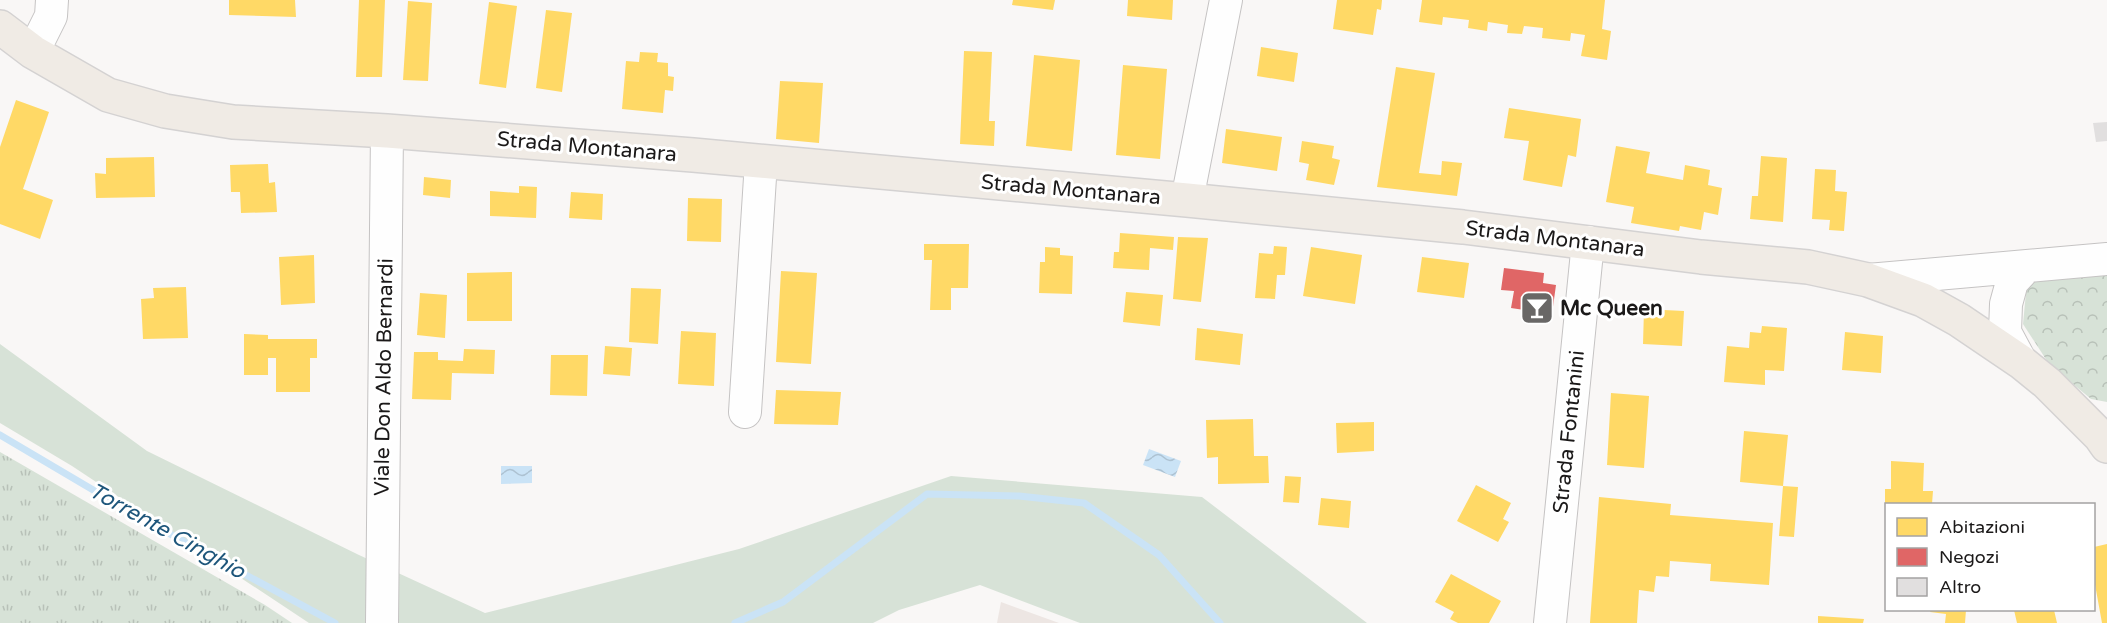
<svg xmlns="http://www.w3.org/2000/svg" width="2107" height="623" font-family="'Varela Round',sans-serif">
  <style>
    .built { fill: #ede6e3 }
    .grass { fill: #d7e2d7 }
    .forest { fill: url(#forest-crowns) }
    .park { fill: url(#park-tufts) }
    .water { fill: url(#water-waves) }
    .homes { fill: #ffd966 }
    .shops { fill: #e06666 }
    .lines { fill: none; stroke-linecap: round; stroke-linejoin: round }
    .stream { stroke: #cae3f6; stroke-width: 7 }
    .building { fill: #e1dfdf }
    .minor-casing { stroke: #c5c3c3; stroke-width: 34 }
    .major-casing { stroke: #d4d2d2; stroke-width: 36 }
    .minor { stroke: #fefefe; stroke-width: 32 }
    .major { stroke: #f0ebe5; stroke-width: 33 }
    .labels { text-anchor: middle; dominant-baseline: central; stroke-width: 6; stroke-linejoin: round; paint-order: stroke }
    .street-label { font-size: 21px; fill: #1b1919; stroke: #fff }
    .poi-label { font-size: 21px; font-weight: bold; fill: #1b1919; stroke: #fff; text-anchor: start }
    .water-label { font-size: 22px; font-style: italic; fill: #1e567b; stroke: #fff }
  </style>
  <defs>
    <pattern id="forest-crowns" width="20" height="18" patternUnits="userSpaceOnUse" patternTransform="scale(1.5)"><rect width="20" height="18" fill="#d7e2d7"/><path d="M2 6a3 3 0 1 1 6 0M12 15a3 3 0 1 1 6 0" fill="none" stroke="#b8c1b8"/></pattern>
    <pattern id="park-tufts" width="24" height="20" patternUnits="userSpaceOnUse" patternTransform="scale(1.5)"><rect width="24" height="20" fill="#d7e2d7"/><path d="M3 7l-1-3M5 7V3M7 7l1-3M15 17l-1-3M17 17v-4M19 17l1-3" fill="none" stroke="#b8c1b8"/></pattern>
    <pattern id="water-waves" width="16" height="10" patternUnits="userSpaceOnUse" patternTransform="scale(1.5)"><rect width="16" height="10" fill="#cae3f6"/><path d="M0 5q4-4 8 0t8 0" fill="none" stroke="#adc2d2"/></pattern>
  </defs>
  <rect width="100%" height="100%" fill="#f9f7f6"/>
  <path class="built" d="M1001 602 1059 623H997Z"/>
  <path class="grass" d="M0 344 147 451 359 555 485 613 739 549 951 476 1202 497 1367 623H1080L980 585 899 610 873 623H309L72 466 0 423Z"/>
  <path class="forest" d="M2107 267V402L2091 399 2049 364 2023 324 2027 282Z"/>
  <path class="park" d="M0 452 265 605 292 623H0Z"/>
  <path class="water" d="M1149 449 1181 461 1175 477 1143 465Z
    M501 466H532V483L501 484Z"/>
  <path class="homes" d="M229 0H295L296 17 229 15Z
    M359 0H385L382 77H356Z
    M1013 0H1055L1053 10 1012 5Z
    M1128 0H1173L1172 20 1127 16Z
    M1337 0H1382L1381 10 1377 9 1373 35 1333 29Z
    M1422 0H1605L1602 29 1611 31 1607 60 1581 56 1585 35 1571 33 1570 41 1542 38 1543 28 1524 26 1522 34 1507 33 1508 25 1488 22 1487 31 1468 28 1469 20 1443 17 1442 25 1419 22Z
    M408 1 432 3 428 81 403 80Z
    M489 2 517 6 506 88 479 84Z
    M546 10 572 13 562 92 536 88Z
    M1261 47 1298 53 1294 82 1257 76Z
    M964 51 992 52 989 121H995L994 146 960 144Z
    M640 52 658 53 657 62 668 63V76L674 77 673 91 665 90 663 113 622 109 626 61 639 62Z
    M1034 55 1080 60 1072 151 1026 146Z
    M1123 65 1167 69 1160 159 1116 155Z
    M1396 67 1435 73 1419 173 1441 175 1442 161 1462 163 1457 196 1377 187Z
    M780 81 823 83 819 143 776 139Z
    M16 100 49 112 23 189 53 200 40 239 0 224V147Z
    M1509 108 1581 119 1576 157 1568 155 1562 187 1523 180 1529 141 1504 138Z
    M1226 129 1282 137 1277 171 1222 163Z
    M1302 141 1334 146 1332 158 1340 160 1334 185 1306 180 1309 164 1299 162Z
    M1616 146 1650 152 1646 173 1683 180 1685 165 1710 170 1708 185 1722 188 1718 215 1704 212 1701 230 1680 226 1679 231 1631 223 1634 207 1606 202Z
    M1761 156 1787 158 1783 222 1750 219 1752 196H1758Z
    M154 157 155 197 96 198 95 173 106 174V158Z
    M268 164 269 183 275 182 277 212 241 213 240 192H231L230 165Z
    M1815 169 1836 170 1835 191 1847 192 1844 231 1829 230 1830 220 1812 219Z
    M424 177 451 180 450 198 423 195Z
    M519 186 537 187 536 218 490 216V191L519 193Z
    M571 192 603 194 602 220 569 218Z
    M688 198 722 199 721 242 687 241Z
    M1120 233 1174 237 1173 250 1150 248 1149 270 1113 268 1114 252H1119Z
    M1178 237 1208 238 1201 302 1173 299Z
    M924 244H969L968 288H951V310H930L932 260H924Z
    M1274 246 1287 247 1285 275H1277L1275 299 1255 298 1259 253 1273 254Z
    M1045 247 1060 248V255L1073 256 1072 294 1039 293 1040 262H1045Z
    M1311 247 1362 255 1355 304 1303 296Z
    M314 255 315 303 281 305 279 257Z
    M1422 257 1469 263 1464 298 1417 292Z
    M781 271 817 273 811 364 776 362Z
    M512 272V321H467V273Z
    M186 287 188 338 143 339 141 299 154 298 153 288Z
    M631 288 661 289 658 344 629 342Z
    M1126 292 1163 295 1160 326 1123 322Z
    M420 293 447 295 445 338 417 335Z
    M1644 309 1684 311 1682 346 1643 344Z
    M1762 326 1787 328 1784 371 1765 370V385L1724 382 1727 346 1749 348 1750 332 1761 333Z
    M1197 328 1243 334 1240 365 1195 360Z
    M681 331 716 333 714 386 678 384Z
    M1845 332 1883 336 1881 373 1842 370Z
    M244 334 268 335V339H317V358H310V392H276V358H268V375H244Z
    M605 346 632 348 630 376 603 374Z
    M464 349 495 350 494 374 452 373 451 400 412 399 414 352H438V360L463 361Z
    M551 355H588L587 396 550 395Z
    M776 390 841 392 838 425 774 424Z
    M1611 393 1649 396 1644 468 1607 465Z
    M1253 419 1254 456H1268L1269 483 1218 484V457L1207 458 1206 420Z
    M1374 422V451L1337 453 1336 423Z
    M1744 431 1788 435 1783 486 1740 482Z
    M1891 461 1924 463 1923 491H1933L1932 504H1885V489H1891Z
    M1285 476 1301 477 1299 503 1283 502Z
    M1476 485 1511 503 1503 519 1509 522 1498 542 1457 521Z
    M1783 486 1798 487 1794 537 1779 536Z
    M1599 497 1671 504 1670 515 1773 523 1769 585 1710 581 1711 564 1670 561 1669 577 1656 576 1654 592 1639 590 1637 623H1590Z
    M1321 498 1351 501 1349 528 1318 525Z
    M2107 544V623H2102L2094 579V547Z
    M1451 574 1501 601 1489 623H1458L1450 619 1454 612 1435 602Z
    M1931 610H1966L1965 623H1945L1946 614 1930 612Z
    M2014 610H2054L2057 623H2017Z
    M1818 616 1864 619 1863 623H1818Z"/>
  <path class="shops" d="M1504 268 1544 273 1543 283 1556 285 1552 314 1511 308 1514 291 1501 290Z"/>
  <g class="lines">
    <path class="stream" d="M0 435 144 520 335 623
      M735 623 783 602 927 494 1019 496 1084 503 1159 555 1220 623"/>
  </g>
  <path class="building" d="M2107 122V141L2096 142 2093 123Z"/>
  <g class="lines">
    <g class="minor-casing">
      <path id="minor" d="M33 52 51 16 52 0
        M1187 200 1226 0
        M1868 280 2107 259
        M2021 362 2005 332 2006 304 2012 282 2027 266
        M745 412 761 162
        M382 623 387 131
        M1550 623 1588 242"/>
    </g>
    <g class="major-casing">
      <path id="major" d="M0 27 33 52 108 95 165 111 233 122 387 131 693 155 1187 200 1463 227 1701 257 1808 267 1868 280 1923 300 1959 320 2021 362 2047 383 2100 436 2107 446"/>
    </g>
    <use href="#minor" class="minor"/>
    <use href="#major" class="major"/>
  </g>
  <defs>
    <g id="bar-square" transform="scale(1.725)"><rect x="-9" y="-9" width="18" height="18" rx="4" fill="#696766" stroke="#fff"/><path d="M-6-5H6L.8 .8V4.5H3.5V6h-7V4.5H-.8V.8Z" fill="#fff"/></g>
  </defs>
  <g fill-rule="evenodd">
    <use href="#bar-square" x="1537" y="308"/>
  </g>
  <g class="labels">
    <g class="street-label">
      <text transform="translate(587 147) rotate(5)">Strada Montanara</text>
      <text transform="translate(1071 190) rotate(5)">Strada Montanara</text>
      <text transform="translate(1555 239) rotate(7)">Strada Montanara</text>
      <text transform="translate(384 377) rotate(-89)">Viale Don Aldo Bernardi</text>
      <text transform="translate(1569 432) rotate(-84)">Strada Fontanini</text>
    </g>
    <g class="poi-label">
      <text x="1560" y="308">Mc Queen</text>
    </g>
    <g class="water-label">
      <text transform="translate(167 531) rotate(29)">Torrente Cinghio</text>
    </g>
  </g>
  <rect x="1885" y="503" width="210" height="108" fill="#ffffff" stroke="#a4a3a3" stroke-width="1.5"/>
  <rect x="1897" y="518" width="30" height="18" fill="#ffd966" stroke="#a4a3a3" stroke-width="1.5"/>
  <text x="1939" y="533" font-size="18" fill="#1b1919">Abitazioni</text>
  <rect x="1897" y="548" width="30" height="18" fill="#e06666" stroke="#a4a3a3" stroke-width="1.5"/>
  <text x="1939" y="563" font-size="18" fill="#1b1919">Negozi</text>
  <rect x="1897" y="578" width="30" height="18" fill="#e1dfdf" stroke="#a4a3a3" stroke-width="1.5"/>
  <text x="1939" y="593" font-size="18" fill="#1b1919">Altro</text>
</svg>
